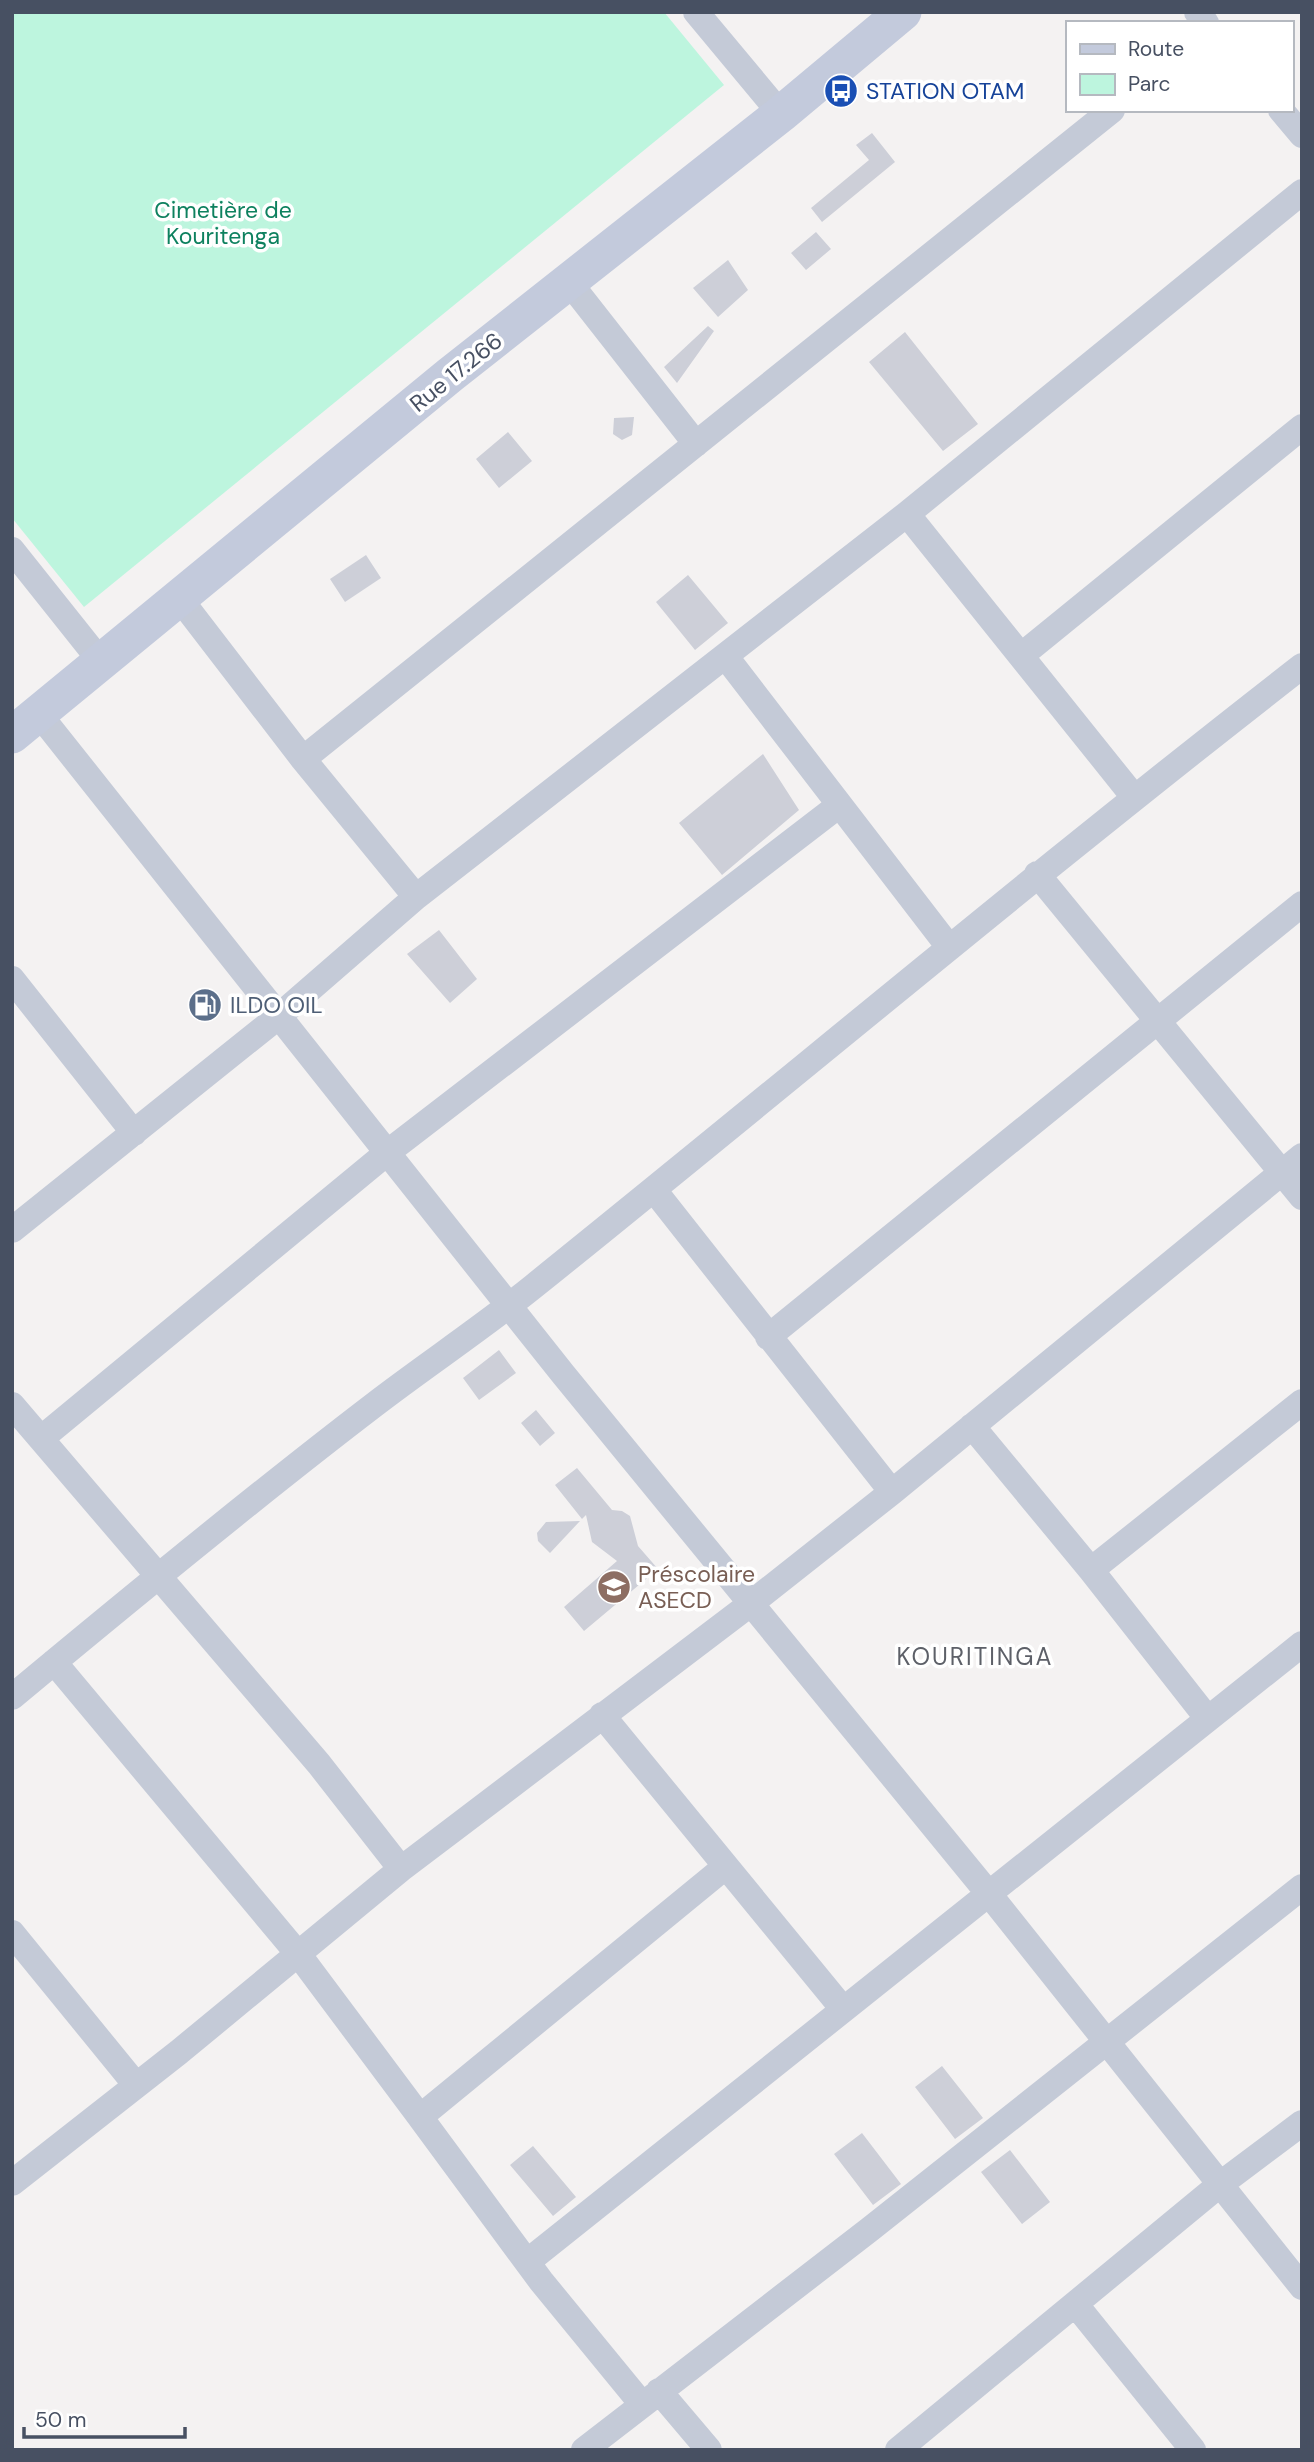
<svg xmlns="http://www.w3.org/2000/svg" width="1314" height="2462" font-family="'DM Sans',sans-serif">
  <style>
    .green { fill: #bdf5de }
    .building { fill: #cdcfd8 }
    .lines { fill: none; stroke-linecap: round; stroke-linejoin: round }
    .minor { stroke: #c4cad7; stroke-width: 26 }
    .secondary { stroke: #c3cadc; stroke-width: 37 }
    .labels { text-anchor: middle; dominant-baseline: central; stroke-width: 7; stroke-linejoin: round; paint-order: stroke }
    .transit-label { font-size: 23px; fill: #164399; stroke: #fff; text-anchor: start }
    .park-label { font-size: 23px; fill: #0e815f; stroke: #fff }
    .street-label { font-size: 23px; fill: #475062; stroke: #fff }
    .service-label { font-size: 23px; fill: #4e5e75; stroke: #fff; text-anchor: start }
    .education-label { font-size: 23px; fill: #785e54; stroke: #fff; text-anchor: start }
    .neighbourhood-label { font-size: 24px; letter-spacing: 2px; fill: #5d6068; stroke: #fff }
  </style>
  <rect width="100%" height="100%" fill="#f4f2f2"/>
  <path class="green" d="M12 12H664L724 85 84 607 12 518Z"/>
  <path class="building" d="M872 133 895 162 822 222 811 208 869 160 856 145Z
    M816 232 831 249 806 270 791 253Z
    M728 260 748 290 718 317 693 288Z
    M708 326 714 331 677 383 664 367Z
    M905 332 978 424 943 451 869 362Z
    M634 417 632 435 622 440 613 434 614 418Z
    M508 432 532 461 499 488 476 459Z
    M366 555 381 578 345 602 330 579Z
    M688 575 728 623 695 650 656 602Z
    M763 754 799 810 722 875 679 823Z
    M439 930 477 979 450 1003 407 954Z
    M499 1350 516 1373 479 1400 463 1378Z
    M536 1410 555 1433 540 1446 521 1423Z
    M577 1468 612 1510 622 1511 630 1516 638 1546 658 1569 584 1631 564 1607 617 1561 592 1542 586 1515 582 1519 555 1485Z
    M580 1521 550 1553 538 1541 537 1533 546 1522Z
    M942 2066 983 2118 955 2139 915 2087Z
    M862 2133 901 2184 873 2205 834 2154Z
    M533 2146 576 2197 553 2216 510 2165Z
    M1010 2150 1050 2202 1022 2224 981 2172Z"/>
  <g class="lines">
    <path class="minor" d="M696 12 781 114
      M1197 12 1206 23
      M1281 110 1302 135
      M569 282 696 444
      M907 514 1134 797
      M12 550 102 663
      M180 599 303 759 416 897
      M1022 655 1302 427
      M726 657 949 947
      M39 714 563 1374 989 1894 1302 2287
      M303 759 1112 110
      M1037 874 1302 1197
      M12 979 134 1133
      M654 1190 892 1492
      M12 1230 279 1016 416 897 907 514 1302 192
      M768 1337 1302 904
      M12 1405 319 1764 401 1869
      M972 1426 1091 1570 1208 1719
      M43 1437 388 1152 838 806
      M1091 1570 1302 1402
      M54 1662 299 1955 420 2117 725 1867
      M12 1697C131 1598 251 1499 374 1405 426 1365 482 1328 534 1286 790 1080 1042 868 1302 666
      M602 1715 843 2009
      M12 1933 136 2085
      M420 2117 541 2281 641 2403
      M12 2183 179 2052 401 1869 749 1605 892 1492 1302 1156
      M527 2262 1302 1644
      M1076 2305 1193 2450
      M659 2391 709 2450
      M584 2450 869 2230 1302 1887
      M898 2450 1218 2186 1302 2123"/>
    <path class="secondary" d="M12 735 450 375 781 114 903 12"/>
  </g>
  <defs>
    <g id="bus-disc" transform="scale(1.75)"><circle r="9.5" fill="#1a4fb4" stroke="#fff"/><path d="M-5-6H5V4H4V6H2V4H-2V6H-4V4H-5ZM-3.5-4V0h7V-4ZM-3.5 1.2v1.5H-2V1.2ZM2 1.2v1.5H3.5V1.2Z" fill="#fff"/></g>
    <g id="fuel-disc" transform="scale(1.75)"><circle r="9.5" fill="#5c6f8a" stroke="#fff"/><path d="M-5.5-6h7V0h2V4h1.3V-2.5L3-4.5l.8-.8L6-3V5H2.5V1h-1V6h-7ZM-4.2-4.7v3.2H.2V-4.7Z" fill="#fff"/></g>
    <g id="school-disc" transform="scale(1.75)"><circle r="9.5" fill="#8d6e63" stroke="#fff"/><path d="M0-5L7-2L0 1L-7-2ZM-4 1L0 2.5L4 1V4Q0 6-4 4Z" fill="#fff"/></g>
  </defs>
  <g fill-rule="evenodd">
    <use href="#bus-disc" x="841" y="91"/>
    <use href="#fuel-disc" x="205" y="1005"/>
    <use href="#school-disc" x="614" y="1587"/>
  </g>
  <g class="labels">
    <g class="transit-label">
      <text x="866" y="91">STATION OTAM</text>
    </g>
    <g class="park-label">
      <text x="223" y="210">Cimetière de<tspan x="223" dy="26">Kouritenga</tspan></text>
    </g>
    <g class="street-label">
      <text transform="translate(456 372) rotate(-39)">Rue 17.266</text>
    </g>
    <g class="service-label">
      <text x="230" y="1005">ILDO OIL</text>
    </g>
    <g class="education-label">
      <text x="638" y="1574">Préscolaire<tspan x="638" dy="26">ASECD</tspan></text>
    </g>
    <g class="neighbourhood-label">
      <text x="975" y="1656">KOURITINGA</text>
    </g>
  </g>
  <rect width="1314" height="2462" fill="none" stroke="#475062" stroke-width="28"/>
  <rect x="1066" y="21" width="228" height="91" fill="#ffffff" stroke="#b5b9c0" stroke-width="2"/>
  <rect x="1080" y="44" width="35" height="10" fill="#c3cadc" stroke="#b5b9c0" stroke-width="2"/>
  <text x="1128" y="56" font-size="21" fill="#475062">Route</text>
  <rect x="1080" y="74" width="35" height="21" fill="#bdf5de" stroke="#b5b9c0" stroke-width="2"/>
  <text x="1128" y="91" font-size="21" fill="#475062">Parc</text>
  <path d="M24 2427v10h161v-10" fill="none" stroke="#475062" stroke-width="3.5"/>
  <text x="35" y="2427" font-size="21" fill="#475062" stroke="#ffffff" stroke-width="5" paint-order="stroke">50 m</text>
</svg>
